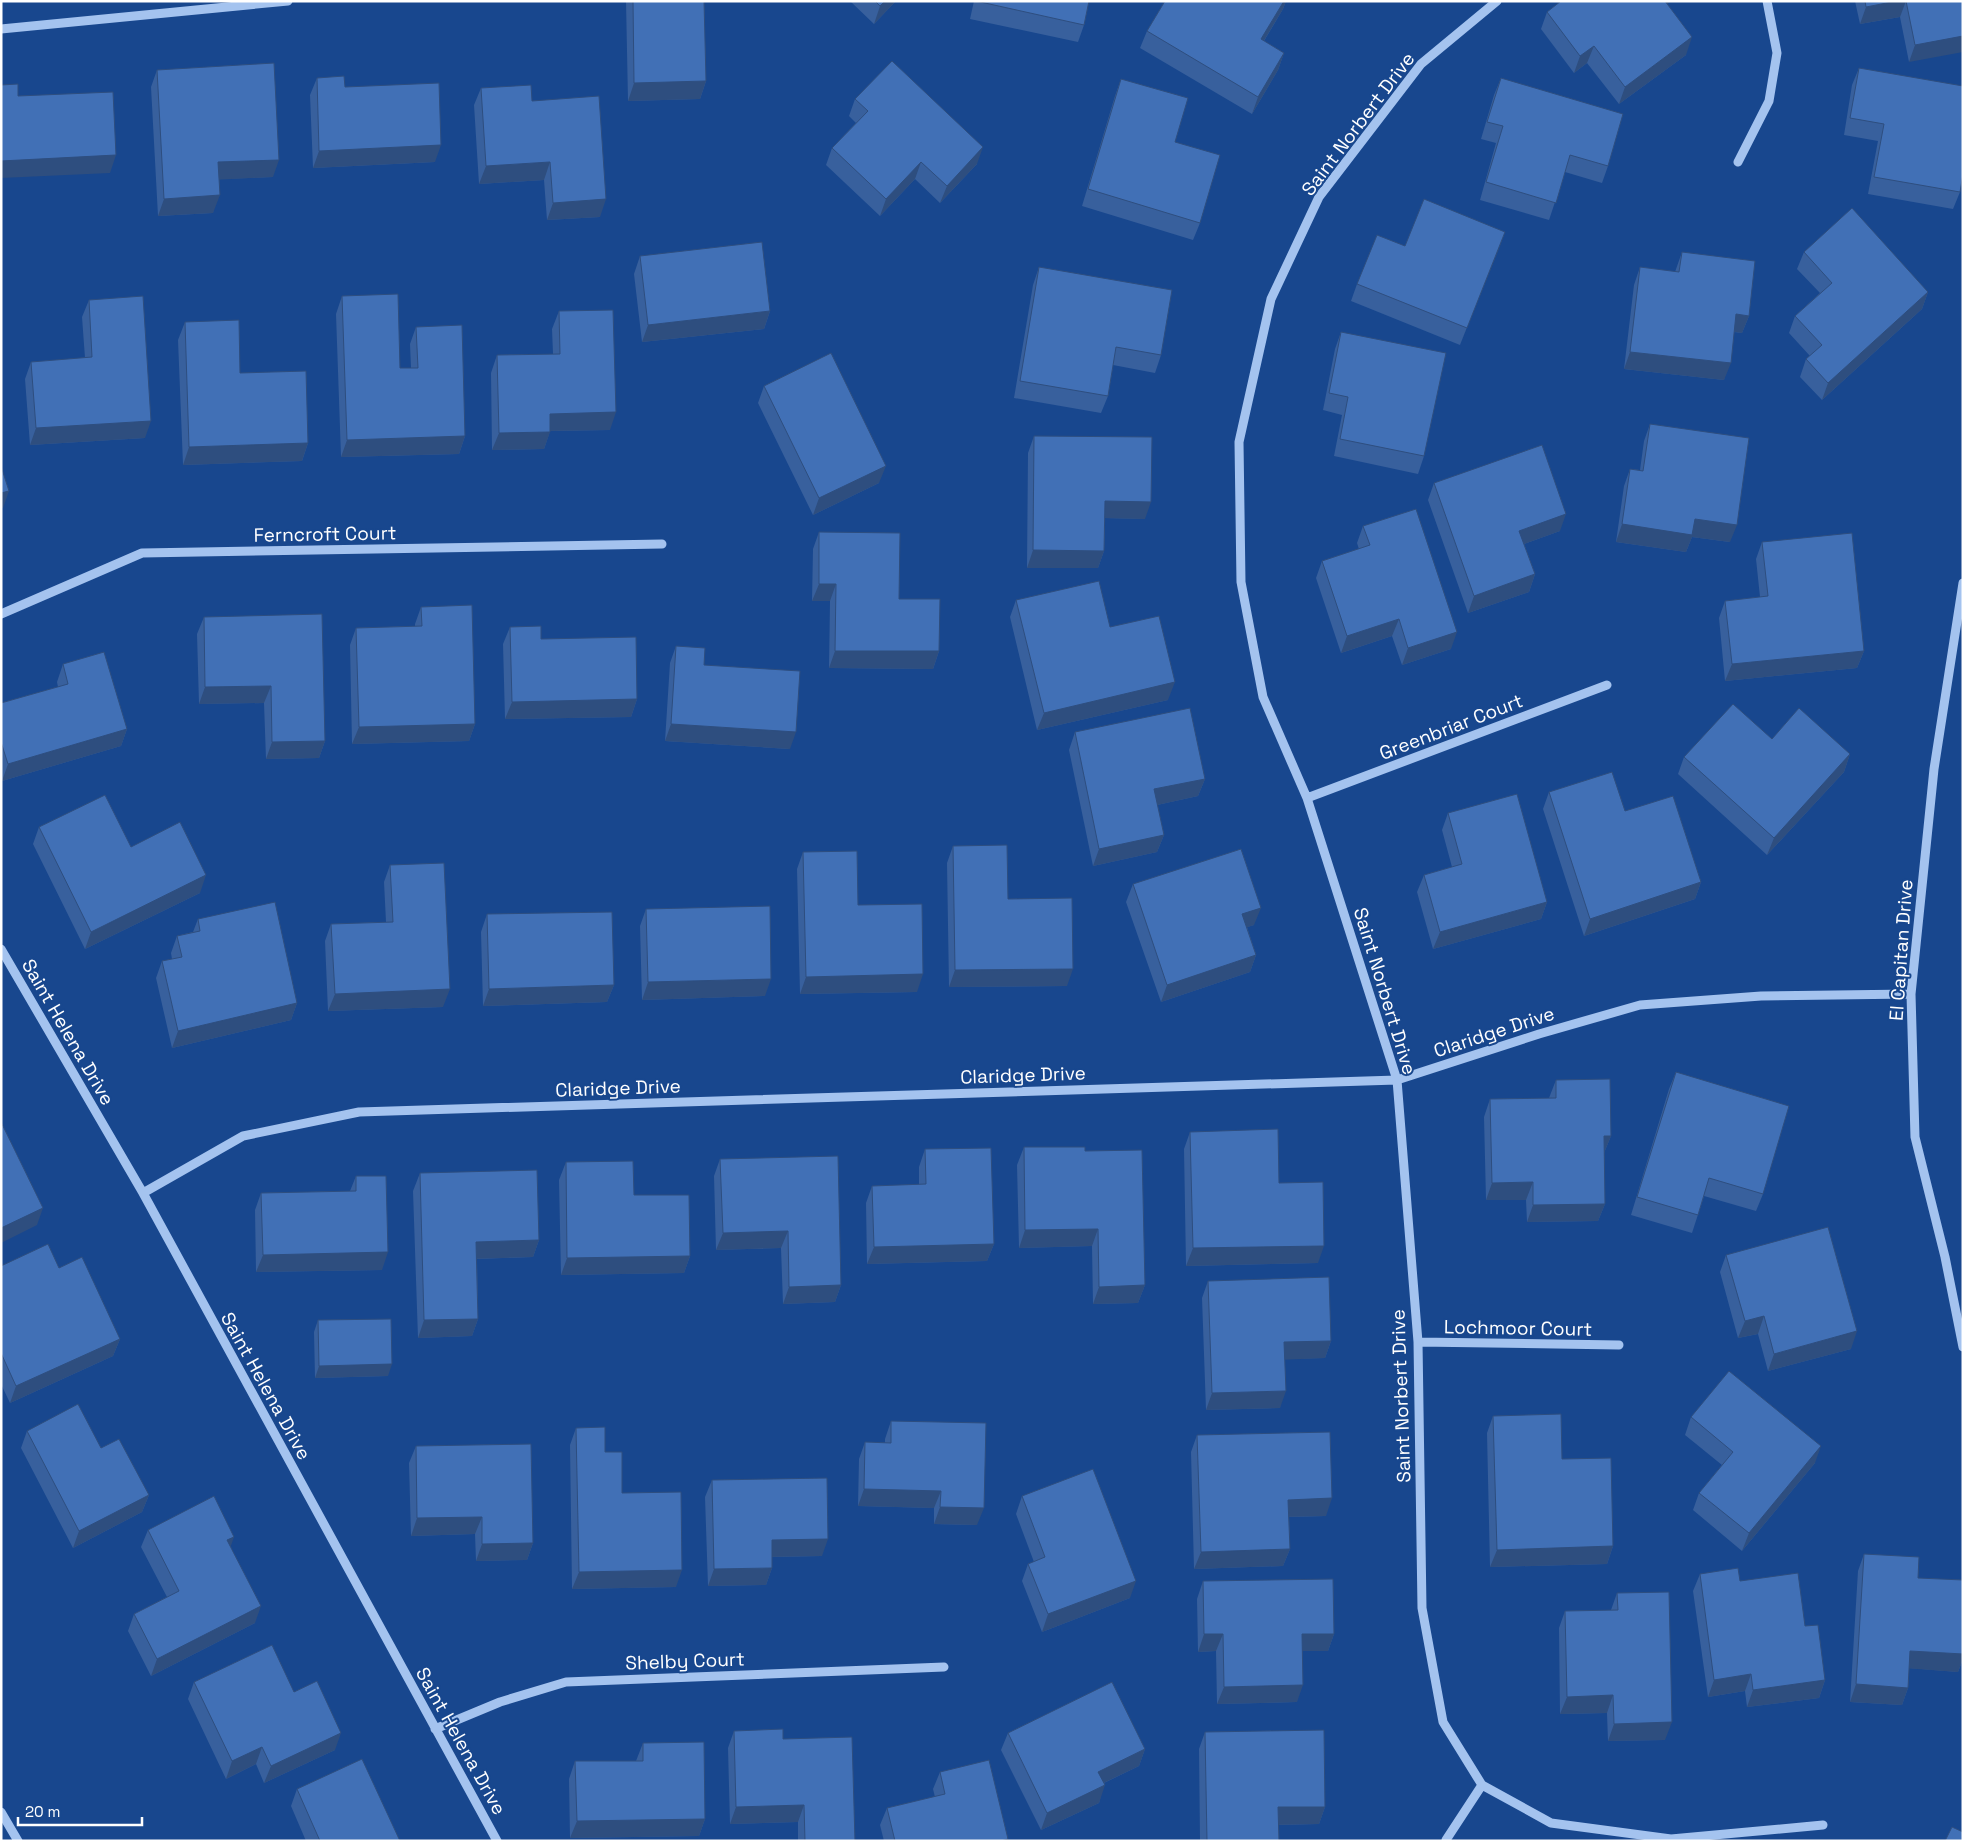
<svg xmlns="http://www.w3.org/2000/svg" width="1964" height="1842" font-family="'Space Grotesk',sans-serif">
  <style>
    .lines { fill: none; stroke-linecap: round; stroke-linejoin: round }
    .minor { stroke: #a4c3ef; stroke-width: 9 }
    .wall { fill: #38609d }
    .shaded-wall { fill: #2e4e7f }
    .building { fill: #4170b6; stroke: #2e4e7f }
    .labels { text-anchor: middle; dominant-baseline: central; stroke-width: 4; stroke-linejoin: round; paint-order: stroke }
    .street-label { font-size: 19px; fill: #fff; stroke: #18478e }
  </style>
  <rect width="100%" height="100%" fill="#18478e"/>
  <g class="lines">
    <path class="minor" d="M1497 1 1421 64 1319 197 1271 299 1239 442 1241 582 1263 697 1307 798 1397 1080 1418 1342 1422 1608 1443 1722 1482 1785 1551 1823 1671 1839 1823 1825
      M1 29 288 1
      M1738 162 1769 101 1777 53 1767 1
      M1963 583 1934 769 1911 994 1915 1137 1945 1257 1963 1347
      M1 614 142 553 662 544
      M1307 798 1607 685
      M1 949 143 1193 497 1841
      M143 1193 243 1136 359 1112 1397 1080 1539 1034 1640 1005 1761 996 1911 994
      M1418 1342 1619 1345
      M435 1729 500 1702 566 1682 944 1667
      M1 1812 18 1841
      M1446 1840 1482 1785"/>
  </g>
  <path class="wall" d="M626 1H704L706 81 700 99 628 101Z
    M850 1H896L874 24Z
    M974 1H1089L1084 25 1078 42 970 19Z
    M1165 1H1286L1283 9 1264 41 1284 53 1278 70 1252 114 1140 48 1147 31Z
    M1671 1 1667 4 1686 55 1619 104 1587 63 1574 73 1541 29 1547 12Z
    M1855 1H1963L1909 62 1900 17 1860 24Z
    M1859 68 1960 192 1953 209 1868 194 1878 141 1844 135 1852 85Z
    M157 70 273 177 219 179 213 213 158 216 151 87Z
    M317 78 345 87 435 162 313 168 310 95Z
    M1501 78 1608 166 1602 183 1565 172 1549 220 1480 200 1496 143 1481 139 1494 95Z
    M1121 79 1175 142 1200 223 1193 240 1082 206 1115 96Z
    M481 88 532 101 600 217 547 220 544 180 479 184 474 105Z
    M855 99 977 164 940 203 915 179 880 216 826 165 832 148 856 123 849 116Z
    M1505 232 1460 345 1351 301 1357 284Z
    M1682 252 1749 316 1742 333 1734 332 1724 380 1624 369 1634 285 1640 267 1675 272Z
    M1804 252 1928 292 1922 309 1822 400 1800 377 1806 359 1810 356 1789 333 1795 316 1820 293 1797 269Z
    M640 256 770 311 764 329 642 342 634 274Z
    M1039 267 1161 355 1155 373 1113 365 1108 396 1101 413 1014 398 1033 285Z
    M342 296 400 368H411L410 344 416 327 465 436 459 454 341 457 336 314Z
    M89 300 145 438 30 445 25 379 31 362 85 358 82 317Z
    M559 311 610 430 550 431 544 449 492 450 491 373 497 355 553 354 552 329Z
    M185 322 240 373 308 443 302 461 183 465 178 340Z
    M1341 332 1424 456 1418 474 1334 456 1342 415 1323 410 1335 349Z
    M764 386 879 483 813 515 758 403Z
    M1650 424 1730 542 1692 537 1686 552 1616 542 1624 486 1630 469 1640 470 1644 441Z
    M1034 436 1145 519 1105 518 1104 551 1098 568H1027L1028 453Z
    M1434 483 1560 531 1524 544 1535 574 1529 592 1468 613 1428 500Z
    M1363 526 1451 649 1402 665 1392 636 1341 653 1316 578 1322 561 1359 549 1357 543Z
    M819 532 939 651 933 669 829 668 830 601H812L813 549Z
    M1762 542 1864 651 1857 668 1725 681 1719 618 1725 601 1760 597 1756 559Z
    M1016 600 1110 627 1168 700 1037 730 1010 617Z
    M421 607 475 724 469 741 352 744 350 645 356 628 415 626V624Z
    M204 617 325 741 319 758 266 759 264 703 199 704 197 634Z
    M510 627 541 639 637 699 631 717 505 719 503 644Z
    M676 646 704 665 790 749 665 741 670 663Z
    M63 664 127 729 121 746 2 781 1 703 58 687 57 682Z
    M1075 732 1205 779 1198 796 1157 805 1164 835 1157 852 1093 866 1069 750Z
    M1772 739 1850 754 1844 772 1767 855 1678 774 1684 757Z
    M1549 792 1625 811 1701 882 1695 899 1584 936 1543 809Z
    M1448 813 1547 902 1541 919 1433 949 1417 892 1424 875 1452 867 1442 830Z
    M39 827 200 893 85 949 33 844Z
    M953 846 1008 899 1067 986 949 987 947 863Z
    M803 852 858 905 917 992 800 994 797 869Z
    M390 865 443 1007 328 1011 325 941 331 924 386 922 384 882Z
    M1133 884 1254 925 1247 927 1256 955 1250 972 1161 1002 1126 902Z
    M646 909 765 996 642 1000 640 926Z
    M487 914 614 985 607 1002 483 1006 481 932Z
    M198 919 297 1003 291 1020 172 1048 156 978 162 961 172 959 171 953 177 936 193 932Z
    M1676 1072 1763 1194 1756 1211 1704 1196 1692 1233 1631 1215 1669 1089Z
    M1556 1080 1611 1136 1604 1153 1605 1204 1598 1221 1527 1222 1526 1200H1486L1484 1117 1490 1099 1549 1098Z
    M1190 1132 1279 1183 1318 1263 1186 1266 1184 1149Z
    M1024 1147 1085 1151 1145 1285 1138 1303 1093 1304 1092 1246 1019 1248 1017 1165Z
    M925 1149 994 1244 987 1261 867 1264 866 1203 872 1186 919 1185V1167Z
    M720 1159 841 1285 835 1302 783 1304 781 1248 716 1250 714 1176Z
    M566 1162 634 1195 690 1256 684 1273 561 1275 559 1180Z
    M420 1173 539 1240 533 1257 477 1259 478 1319 472 1336 418 1338 413 1191Z
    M356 1176 382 1270 256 1272 255 1210 261 1193 350 1191Z
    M1726 1255 1851 1349 1768 1371 1758 1334 1738 1338 1720 1272Z
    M1 1266 59 1268 120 1339 113 1356 10 1403 1 1384Z
    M1208 1281 1331 1341 1325 1358 1285 1359 1280 1408 1206 1410 1202 1298Z
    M318 1320 388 1376 315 1378 314 1332Z
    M1493 1416 1562 1459 1613 1546 1607 1564 1490 1567 1487 1433Z
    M1691 1417 1815 1463 1742 1551 1693 1510 1699 1493 1722 1465 1685 1435Z
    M891 1421 977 1525 934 1524V1508L858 1506 859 1459 865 1442 885 1443V1439Z
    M576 1428 605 1452 622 1493 676 1587 572 1589 570 1445Z
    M27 1431 101 1448 149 1495 142 1512 73 1548 21 1448Z
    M1197 1435 1326 1516 1289 1517 1290 1549 1283 1566 1194 1569 1191 1452Z
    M416 1446 533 1543 527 1560 476 1561 475 1534 411 1536 409 1463Z
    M712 1480 822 1556 772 1557V1568L766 1585 708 1586 705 1497Z
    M1022 1496 1130 1598 1042 1632 1022 1581 1028 1564 1034 1562 1016 1514Z
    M148 1530 231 1547 255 1623 151 1676 128 1631 134 1614 167 1597 141 1547Z
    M1864 1554 1918 1578 1963 1580V1659L1958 1672 1909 1668 1908 1688 1902 1705 1850 1702 1858 1571Z
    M1700 1574 1740 1581 1805 1626 1825 1680 1819 1698 1747 1707 1745 1691 1708 1697 1693 1591Z
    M1203 1581 1334 1634 1328 1651H1302L1297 1702 1217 1704 1216 1651 1198 1652 1197 1599Z
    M1617 1593 1665 1740 1608 1741 1607 1713 1560 1714 1559 1628 1565 1611 1611 1610Z
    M194 1682 294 1692 335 1750 264 1783 256 1764 226 1779 188 1699Z
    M734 1731 783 1739 855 1841H798V1822L730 1824 728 1748Z
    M1205 1732 1325 1807 1319 1824 1278 1825 1279 1841H1200L1199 1749Z
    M1008 1733 1145 1749 1139 1766 1104 1783 1099 1803 1041 1830 1001 1750Z
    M643 1743 705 1819 699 1836 570 1838 569 1779 575 1761H636Z
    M940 1772 1008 1841H884L880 1825 887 1808 935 1797 933 1789Z
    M297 1789 400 1841H306L291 1806Z"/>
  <path class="shaded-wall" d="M885 1H896L874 24 880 6Z
    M1284 1H1286L1283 9 1254 57 1261 39Z
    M1659 1H1671L1655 13Z
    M1897 1H1906L1900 17 1860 24 1866 7Z
    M1963 36V52L1909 62 1915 45Z
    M1692 37 1686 55 1619 104 1625 87Z
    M1594 46 1587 63 1574 73 1580 56Z
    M1284 53 1278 70 1252 114 1258 97Z
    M706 81 700 99 628 101 634 83Z
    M441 145 435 162 313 168 319 151Z
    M983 147 977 164 940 203 947 186Z
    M116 155 110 173 1 178V161Z
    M279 160 273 177 212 180 218 162Z
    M550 162 544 180 479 184 486 166Z
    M921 162 915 179 880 216 886 199Z
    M220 195 213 213 158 216 164 199Z
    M606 199 600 217 547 220 553 203Z
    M1505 232 1499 249 1460 345 1467 328Z
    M1928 292 1922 309 1822 400 1828 383Z
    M770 311 764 329 642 342 648 325Z
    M1736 314 1749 316 1742 333 1730 331Z
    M1630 352 1731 363 1724 380 1624 369Z
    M616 412 610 430 544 431 550 414Z
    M151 421 145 438 30 445 36 428Z
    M550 432 544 449 492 450 499 433Z
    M465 436 459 454 341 457 347 440Z
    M308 443 302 461 183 465 189 447Z
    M886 466 879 483 813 515 819 498Z
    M9 491 3 508H1V493Z
    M1105 501 1151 502 1145 519 1099 518Z
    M1566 514 1560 531 1513 548 1519 531Z
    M1695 519 1737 525 1730 542 1692 537 1686 552 1616 542 1622 524Z
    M1033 550 1104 551 1098 568H1027Z
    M1535 574 1529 592 1468 613 1474 596Z
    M819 584H836L830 601H812Z
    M1399 619 1392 636 1341 653 1347 636Z
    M1457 632 1451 649 1402 665 1408 648Z
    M835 651H939L933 669 829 668Z
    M1864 651 1857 668 1725 681 1732 664Z
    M1175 682 1168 700 1037 730 1044 713Z
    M271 686 264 703 199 704 205 687Z
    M637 699 631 717 505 719 512 702Z
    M475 724 469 741 352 744 359 727Z
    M671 724 796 732 790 749 665 741Z
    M127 729 121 746 2 781 8 764Z
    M325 741 319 758 266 759 272 742Z
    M1850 754 1844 772 1767 855 1774 838Z
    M1205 779 1198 796 1148 807 1154 789Z
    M1164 835 1157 852 1093 866 1099 849Z
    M206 875 200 893 85 949 91 932Z
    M1701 882 1695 899 1584 936 1590 919Z
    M1547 902 1541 919 1433 949 1440 932Z
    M1261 908 1254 925 1236 931 1242 914Z
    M1256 955 1250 972 1161 1002 1167 985Z
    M1073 969 1067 986 949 987 955 970Z
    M923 974 917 992 800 994 806 977Z
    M771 979 765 996 642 1000 648 982Z
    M614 985 607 1002 483 1006 489 989Z
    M450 989 443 1007 328 1011 335 994Z
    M297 1003 291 1020 172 1048 178 1031Z
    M1604 1136H1611L1604 1153H1597Z
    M1533 1182 1526 1200H1486L1492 1183Z
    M1605 1204 1598 1221 1527 1222 1533 1205Z
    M43 1208 37 1225 1 1243V1228Z
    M1098 1229 1092 1246 1019 1248 1025 1230Z
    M788 1231 781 1248 716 1250 723 1233Z
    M539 1240 533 1257 470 1259 476 1242Z
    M994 1244 987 1261 867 1264 874 1247Z
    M1324 1246 1318 1263 1186 1266 1193 1248Z
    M388 1252 382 1270 256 1272 263 1255Z
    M690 1256 684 1273 561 1275 567 1258Z
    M841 1285 835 1302 783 1304 789 1287Z
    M1145 1285 1138 1303 1093 1304 1099 1287Z
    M1764 1316 1758 1334 1738 1338 1745 1321Z
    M478 1319 472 1336 418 1338 424 1320Z
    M1857 1331 1851 1349 1768 1371 1774 1354Z
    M120 1339 113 1356 10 1403 16 1386Z
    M1331 1341 1325 1358 1278 1360 1284 1342Z
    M392 1364 388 1376 315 1378 319 1366Z
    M1286 1391 1280 1408 1206 1410 1212 1393Z
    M1821 1446 1815 1463 1742 1551 1749 1533Z
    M864 1489 941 1491 934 1508 858 1506Z
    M149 1495 142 1512 73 1548 79 1531Z
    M1332 1498 1326 1516 1282 1517 1288 1500Z
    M940 1507 984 1508 977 1525 934 1524Z
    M482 1517 475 1534 411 1536 417 1518Z
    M234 1537 228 1554 227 1540Z
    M828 1539 822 1556 765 1557 772 1540Z
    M533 1543 527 1560 476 1561 482 1544Z
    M1613 1546 1607 1564 1490 1567 1497 1550Z
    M1290 1549 1283 1566 1194 1569 1201 1552Z
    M772 1568 766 1585 708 1586 714 1569Z
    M682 1570 676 1587 572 1589 579 1572Z
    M1136 1581 1130 1598 1042 1632 1048 1614Z
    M261 1606 255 1623 151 1676 157 1659Z
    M1204 1634H1223L1216 1651 1198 1652Z
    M1302 1634H1334L1328 1651H1296Z
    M1910 1651 1963 1654V1659L1958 1672 1904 1668Z
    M1751 1674 1745 1691 1708 1697 1714 1680Z
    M1825 1680 1819 1698 1747 1707 1753 1690Z
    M1856 1684 1908 1688 1902 1705 1850 1702Z
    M1303 1685 1297 1702 1217 1704 1224 1687Z
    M1613 1695 1607 1713 1560 1714 1567 1697Z
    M1672 1722 1665 1740 1608 1741 1614 1724Z
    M341 1733 335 1750 264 1783 271 1766Z
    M262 1747 256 1764 226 1779 232 1761Z
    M1145 1749 1139 1766 1091 1789 1098 1772Z
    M1105 1785 1099 1803 1041 1830 1047 1813Z
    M804 1805 798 1822 730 1824 736 1807Z
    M1278 1807H1325L1319 1824 1272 1825Z
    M705 1819 699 1836 570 1838 577 1821Z"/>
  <path class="building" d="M633 1H704L706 81 634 83Z
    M875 1H885L880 6Z
    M976 1H1089L1084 25Z
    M1165 1H1284L1261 39 1284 53 1258 97 1147 31Z
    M1561 1H1665L1692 37 1625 87 1594 46 1580 56 1547 12Z
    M1865 1H1897L1866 7Z
    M1906 1H1963V36L1915 45Z
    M892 61 983 147 947 186 921 162 886 199 832 148 868 111 855 99Z
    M274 63 279 160 218 162 220 195 164 199 157 70Z
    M1859 68 1963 86V174L1960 192 1874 177 1884 124 1850 118Z
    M344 76 345 87 439 83 441 145 319 151 317 78Z
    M1501 78 1623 114 1608 166 1570 155 1556 203 1486 182 1503 126 1487 122Z
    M1121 79 1188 98 1175 142 1220 155 1200 223 1088 189Z
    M18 84V96L113 92 116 155 1 161V85Z
    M531 85 532 101 599 96 606 199 553 203 550 162 486 166 481 88Z
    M1424 199 1505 232 1467 328 1357 284 1377 235 1405 246Z
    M1852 208 1928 292 1828 383 1806 359 1822 345 1795 316 1832 283 1804 252Z
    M762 242 770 311 648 325 640 256Z
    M1682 252 1755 261 1749 316 1736 314 1731 363 1630 352 1640 267 1679 272Z
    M1039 267 1172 290 1161 355 1116 347 1108 396 1020 381Z
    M398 294 400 368H418L416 327 462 325 465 436 347 440 342 296Z
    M143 296 151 421 36 428 31 362 92 357 89 300Z
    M613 310 616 412 550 414V432L499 433 497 355 560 354 559 311Z
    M239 320 240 373 306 371 308 443 189 447 185 322Z
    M1341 332 1446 353 1424 456 1340 439 1348 397 1329 393Z
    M831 353 886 466 819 498 764 386Z
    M1650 424 1749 438 1737 525 1695 519 1692 535 1622 524 1630 469 1643 471Z
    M1034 436 1152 437 1151 502 1105 501 1104 551 1033 550Z
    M1542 445 1566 514 1519 531 1535 574 1474 596 1434 483Z
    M1 466 9 491 1 493Z
    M1416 509 1457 632 1408 648 1399 619 1347 636 1322 561 1370 545 1363 526Z
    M819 532 900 533 899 599H940L939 651H835L836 584H819Z
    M1852 533 1864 651 1732 664 1725 601 1768 596 1762 542Z
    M1099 581 1110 627 1159 616 1175 682 1044 713 1016 600Z
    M472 605 475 724 359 727 356 628 422 626 421 607Z
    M322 614 325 741 272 742 271 686 205 687 204 617Z
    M541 626V639L636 637 637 699 512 702 510 627Z
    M676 646 705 648 704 665 800 671 796 732 671 724Z
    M104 652 127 729 8 764 1 742V703L68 684 63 664Z
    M1733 704 1772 739 1799 708 1850 754 1774 838 1684 757Z
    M1190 708 1205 779 1154 789 1164 835 1099 849 1075 732Z
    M1612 772 1625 811 1673 796 1701 882 1590 919 1549 792Z
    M1517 794 1547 902 1440 932 1424 875 1462 864 1448 813Z
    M105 795 131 847 180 822 206 875 91 932 39 827Z
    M1007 845 1008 899 1072 898 1073 969 955 970 953 846Z
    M1241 849 1261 908 1242 914 1256 955 1167 985 1133 884Z
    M857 851 858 905 922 904 923 974 806 977 803 852Z
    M444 863 450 989 335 994 331 924 393 922 390 865Z
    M275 902 297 1003 178 1031 162 961 182 957 177 936 200 931 198 919Z
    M770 906 771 979 648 982 646 909Z
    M612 912 614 985 489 989 487 914Z
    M1676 1072 1789 1106 1763 1194 1709 1178 1698 1215 1637 1197Z
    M1610 1079 1611 1136H1604L1605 1204 1533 1205V1182L1492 1183 1490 1099 1556 1098V1080Z
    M1 1122 43 1208 1 1228Z
    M1278 1129 1279 1183 1323 1182 1324 1246 1193 1248 1190 1132Z
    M1024 1147H1085V1151L1142 1150 1145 1285 1099 1287 1098 1229 1025 1230Z
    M991 1148 994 1244 874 1247 872 1186 926 1184 925 1149Z
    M838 1156 841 1285 789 1287 788 1231 723 1233 720 1159Z
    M633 1161 634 1195H689L690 1256 567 1258 566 1162Z
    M537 1170 539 1240 476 1242 478 1319 424 1320 420 1173Z
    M356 1176H386L388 1252 263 1255 261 1193 356 1191Z
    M1828 1227 1857 1331 1774 1354 1764 1316 1745 1321 1726 1255Z
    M48 1244 59 1268 82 1257 120 1339 16 1386 1 1353V1266Z
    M1329 1277 1331 1341 1284 1342 1286 1391 1212 1393 1208 1281Z
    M391 1319 392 1364 319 1366 318 1320Z
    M1729 1371 1821 1446 1749 1533 1699 1493 1733 1452 1691 1417Z
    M78 1404 101 1448 119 1439 149 1495 79 1531 27 1431Z
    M1561 1414 1562 1459 1611 1458 1613 1546 1497 1550 1493 1416Z
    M891 1421 986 1423 984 1508 940 1507 941 1491 864 1489 865 1442 891 1443Z
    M605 1427V1452H622V1493L681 1492 682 1570 579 1572 576 1428Z
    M1330 1432 1332 1498 1288 1500 1290 1549 1201 1552 1197 1435Z
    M531 1444 533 1543 482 1544V1517L417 1518 416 1446Z
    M1093 1469 1136 1581 1048 1614 1028 1564 1045 1557 1022 1496Z
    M827 1478 828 1539 772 1540V1568L714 1569 712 1480Z
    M214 1496 234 1537 227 1540 261 1606 157 1659 134 1614 179 1591 148 1530Z
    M1864 1554 1919 1557 1918 1578 1963 1580V1654L1910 1651 1908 1688 1856 1684Z
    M1738 1568 1740 1581 1798 1573 1805 1626 1818 1625 1825 1680 1753 1690 1751 1674 1714 1680 1700 1574Z
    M1333 1579 1334 1634H1302L1303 1685 1224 1687 1223 1634H1204L1203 1581Z
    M1669 1592 1672 1722 1614 1724 1613 1695 1567 1697 1565 1611 1618 1610 1617 1593Z
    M272 1645 294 1692 317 1681 341 1733 271 1766 262 1747 232 1761 194 1682Z
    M1112 1682 1145 1749 1098 1772 1105 1785 1047 1813 1008 1733Z
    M783 1729V1739L852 1737 855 1841H805L804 1805 736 1807 734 1731Z
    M1324 1730 1325 1807H1278L1279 1841H1207L1205 1732Z
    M704 1742 705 1819 577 1821 575 1761H643V1743Z
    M362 1759 400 1841H320L297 1789Z
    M989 1760 1008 1839 1001 1841H895L887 1808 945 1794 940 1772Z
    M1952 1827 1963 1832V1841H1945Z"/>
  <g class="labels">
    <g class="street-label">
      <text transform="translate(1358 124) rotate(-53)">Saint Norbert Drive</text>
      <text transform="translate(325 534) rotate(-1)">Ferncroft Court</text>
      <text transform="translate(1451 727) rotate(-21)">Greenbriar Court</text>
      <text transform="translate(1901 950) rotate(-86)">El Capitan Drive</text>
      <text transform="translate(1385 991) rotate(73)">Saint Norbert Drive</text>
      <text transform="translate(68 1032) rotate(60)">Saint Helena Drive</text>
      <text transform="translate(1494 1032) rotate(-18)">Claridge Drive</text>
      <text transform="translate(1023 1075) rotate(-2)">Claridge Drive</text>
      <text transform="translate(618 1088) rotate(-2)">Claridge Drive</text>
      <text transform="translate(1518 1328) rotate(1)">Lochmoor Court</text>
      <text transform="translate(266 1386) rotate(61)">Saint Helena Drive</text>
      <text transform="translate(1401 1396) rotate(-92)">Saint Norbert Drive</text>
      <text transform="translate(685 1661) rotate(-2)">Shelby Court</text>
      <text transform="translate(461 1741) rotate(61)">Saint Helena Drive</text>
    </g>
  </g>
  <rect width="1964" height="1842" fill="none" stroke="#ffffff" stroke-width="5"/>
  <path d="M18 1817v8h124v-8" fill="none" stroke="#ffffff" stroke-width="2.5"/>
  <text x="25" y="1817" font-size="15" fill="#ffffff" stroke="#18478e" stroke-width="4" paint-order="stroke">20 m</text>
</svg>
